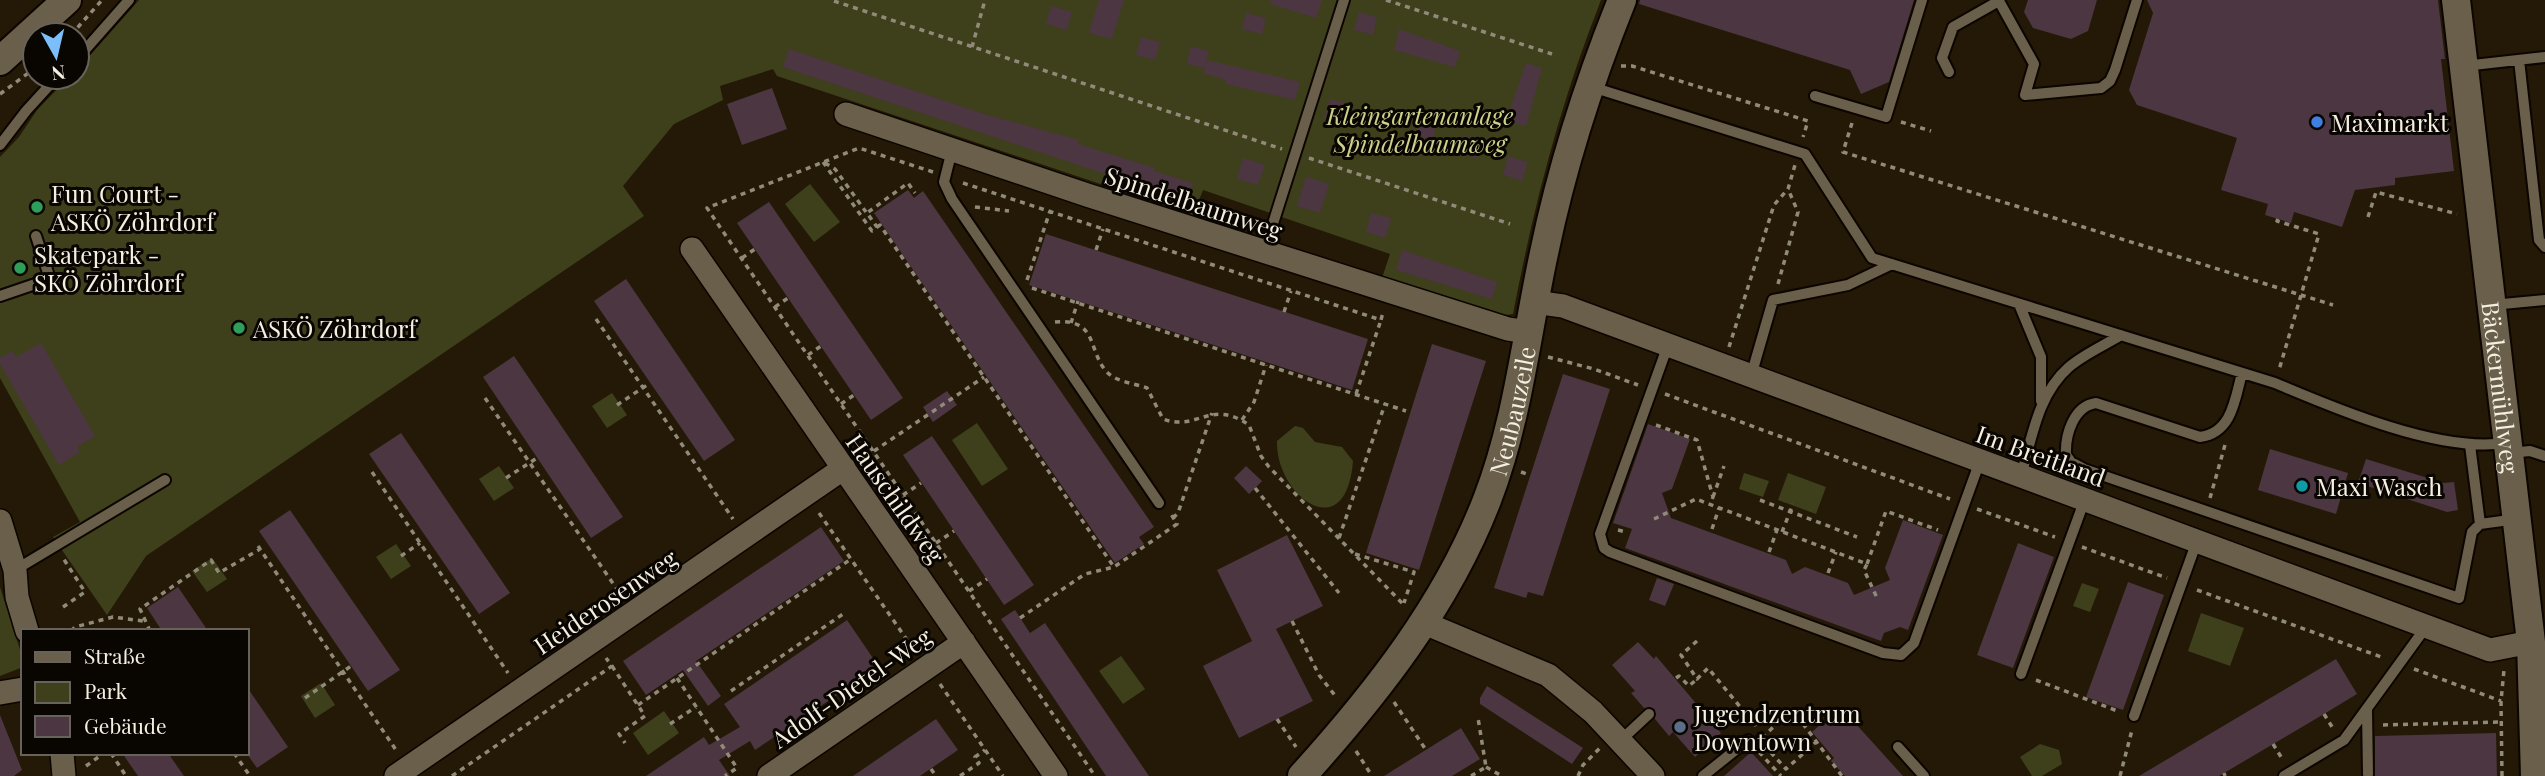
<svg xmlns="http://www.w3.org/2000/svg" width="2545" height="776" font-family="'Playfair Display',serif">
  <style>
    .green { fill: #3e401c }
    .building { fill: #4b3642 }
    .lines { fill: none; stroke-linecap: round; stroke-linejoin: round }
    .service-casing { stroke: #0c0500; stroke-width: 14 }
    .minor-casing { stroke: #0c0500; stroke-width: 26 }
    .tertiary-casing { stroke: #0c0500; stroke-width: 32 }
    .path { stroke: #918a7a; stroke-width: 3.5; stroke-dasharray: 5 5; stroke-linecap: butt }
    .service { stroke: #6a5f4a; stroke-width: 10 }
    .minor { stroke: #6a5f4a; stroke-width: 23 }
    .tertiary { stroke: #6a5f4a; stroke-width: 28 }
    .shop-dot { fill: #3f7fe0; stroke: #090501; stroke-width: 2.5 }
    .leisure-dot { fill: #2e9e5b; stroke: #090501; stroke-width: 2.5 }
    .culture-dot { fill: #0f9aa8; stroke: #090501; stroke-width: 2.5 }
    .service-dot { fill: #5c6f8a; stroke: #090501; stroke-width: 2.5 }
    .labels { text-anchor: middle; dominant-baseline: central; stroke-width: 6; stroke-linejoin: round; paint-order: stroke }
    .park-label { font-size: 24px; font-style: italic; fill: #cdd28b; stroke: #090501 }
    .poi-label { font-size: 24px; fill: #f5efe2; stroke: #090501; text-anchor: start }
    .street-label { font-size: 24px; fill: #f5efe2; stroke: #090501 }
  </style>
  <rect width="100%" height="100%" fill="#231906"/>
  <path class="green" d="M139 0H1601C1560 104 1534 204 1513 314L1500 316 1382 278 1390 254 1203 190 1193 215 777 76 773 69 720 86 723 100 674 124 623 186 644 216 146 556 107 615 53 537 80 522 0 378V157L19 137 37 110 69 77H77V70Z
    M810 184 840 222 814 242 785 204Z
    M612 393 627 415 607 428 592 406Z
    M977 423 1008 469 982 486 952 440Z
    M1295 426 1303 428 1315 442 1342 447 1353 461C1346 549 1275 495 1277 441Z
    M499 466 514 488 494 501 479 479Z
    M1744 473 1769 481 1763 497 1739 489Z
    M1788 473 1826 487 1816 514 1778 500Z
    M396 544 411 566 391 579 376 557Z
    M212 558 227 579 207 592 192 571Z
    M2082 583 2099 589 2090 612 2073 606Z
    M0 587 23 659V667L0 676Z
    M2201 613 2244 628 2230 666 2188 651Z
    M1121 656 1145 689 1123 704 1099 671Z
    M321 683 335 705 315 718 301 696Z
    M664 711 679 733 648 755 633 733Z
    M2040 744 2059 750 2062 764 2042 776H2032L2020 757Z"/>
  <path class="building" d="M1099 0H1124L1112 39 1089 33Z
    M1271 0H1322L1316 18 1270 4Z
    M1640 0H1914L1889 82 1861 94 1850 70 1639 4Z
    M2028 0H2097L2088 31 2071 39 2033 28 2024 12Z
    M2147 0H2438L2445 59H2441L2454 171 2395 178V185L2355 190 2342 227 2294 212 2291 223 2265 215 2268 204 2221 190 2237 138 2137 105 2129 90 2153 13Z
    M1051 6 1072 12 1067 30 1046 24Z
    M1359 12 1377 17 1373 35 1354 30Z
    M1246 13 1266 18 1262 34 1242 29Z
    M1399 29 1460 51 1455 67 1394 50Z
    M1141 37 1160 42 1155 60 1136 55Z
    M1191 46 1209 51 1204 68 1187 64Z
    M789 49 984 114 1079 140 1078 144 1155 168 1154 171 1193 183 1187 201 783 67Z
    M1207 60 1300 82 1295 100 1226 84V80L1203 73Z
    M1526 63 1542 68 1526 126 1506 121Z
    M772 88 787 129 742 145 727 104Z
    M1330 99 1351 105 1345 124 1324 118Z
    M1420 118 1437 123 1432 140 1415 135Z
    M1464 135 1482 141 1477 158 1459 153Z
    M1508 156 1528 162 1522 181 1503 175Z
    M1243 158 1265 165 1258 185 1237 179Z
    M1306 177 1329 184 1320 213 1297 206Z
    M908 190 914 198 923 191 1154 527 1139 537 1144 544 1115 563 874 213Z
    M769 202 903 398 871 420 737 223Z
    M1371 213 1391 218 1385 238 1366 232Z
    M1046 234 1368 339 1352 390 1029 285Z
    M1402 250 1497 282 1492 299 1396 270Z
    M626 279 735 440 704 461 594 301Z
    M41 343 95 436 77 447 80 452 59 465 0 364V358L12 351 16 357Z
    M1432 344 1486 361 1419 570 1366 553Z
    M514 356 623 517 591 538 483 377Z
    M1563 374 1610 389 1543 596 1528 592 1526 598 1494 588Z
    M947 391 957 405 933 422 923 407Z
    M1648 424 1690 439 1672 489 1662 493 1671 518 1786 560 1792 574 1805 567 1848 583 1854 595 1890 580 1885 568 1903 520 1943 535 1908 630 1900 627 1884 633 1881 641 1625 548 1632 529 1613 523Z
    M401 433 510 593 479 614 369 454Z
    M932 436 1034 585 1004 605 903 455Z
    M2270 449 2348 473 2336 514 2258 490Z
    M2366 459 2444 483 2454 482 2458 510 2447 512 2358 483Z
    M1246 466 1262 481 1249 494 1234 478Z
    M290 510 400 670 368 691 259 531Z
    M821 527 844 561 696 661 721 696 708 706 683 670 646 695 623 661Z
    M1287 535 1323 606 1276 629 1313 701 1239 738 1203 666 1252 641 1217 570Z
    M2018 543 2054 557 2013 668 1977 655Z
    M1657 578 1674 584 1665 606 1649 600Z
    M2128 582 2164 595 2123 710 2086 697Z
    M178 587 208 631H162L147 608Z
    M1015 610 1030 633 1045 623 1149 776H1106L1001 619Z
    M847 620 879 667 755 750 750 741 719 760 730 776H646L704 737 709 745 740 727 724 704Z
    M1638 642 1654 659 1656 656 1721 733 1695 757 1673 732 1669 736 1655 719V709L1644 708 1631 693 1635 691 1612 665Z
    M2336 659 2357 694 2324 714 2219 776H2139Z
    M1487 686 1583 748 1572 764 1480 704V698Z
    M247 687 288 747 257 768 247 754Z
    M1838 709 1854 726 1856 724 1903 776H1845L1831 761 1834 758 1812 732Z
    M0 715 22 770 14 776H0Z
    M936 719 958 750 920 776H853Z
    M1461 728 1480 759 1452 776H1384Z
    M2496 733 2497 776H2375V736Z
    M1751 752 1773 776H1724Z
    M122 753H168L184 776H138Z"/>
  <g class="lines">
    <g class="service-casing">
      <path id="service" d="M77 59 129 0
        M2519 60 2539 240 2545 247
        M2464 66 2545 57
        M1949 72 1942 58 1953 27 1999 1 2034 64 2025 95 2101 88 2110 81 2115 70 2137 0
        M1592 87 1805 154 1872 258 2275 383C2336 409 2440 453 2505 443
        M1815 96 1886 117 1922 0
        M0 145 26 111 57 77
        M952 150 944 182 952 199 1159 503
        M1264 252 1344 0
        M0 296 50 279 36 236
        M2019 304 2041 357V401
        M2492 305 2545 300
        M1668 345 1600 534 1604 548 1610 552 1883 653 1901 655 1914 643 1980 461
        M2242 373C2235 399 2232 433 2200 437L2096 403C2074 406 2065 434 2066 455L2071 462 2084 469 2459 598 2472 532 2480 524
        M1751 376 1773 300 1848 285 1892 264
        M2470 445 2480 524 2517 519
        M2510 453 2530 451 2545 456
        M2021 476C2032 437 2038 394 2069 367 2084 354 2105 345 2121 335
        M15 570 165 480
        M2021 674 2085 499
        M2367 710 2368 774
        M2134 716 2197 541
        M1620 741 1649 714
        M1898 747 1924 776
        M1703 776 1748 740
        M2284 776 2344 740 2426 627"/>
    </g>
    <g class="minor-casing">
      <path id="minor" d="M846 114 1087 195 1508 329 1529 332
        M692 249 1056 776
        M1534 302 1563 306 2490 650 2531 642
        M0 521 15 570 17 597 27 631
        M1422 622 1548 675 1593 712 1653 776
        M0 693 23 689
        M62 753 64 776
        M396 776 844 468
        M769 776 964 642"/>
    </g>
    <g class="tertiary-casing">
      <g id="tertiary">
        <path id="s1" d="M2456 0 2531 642 2535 776"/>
        <path d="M0 61 67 0"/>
        <path id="s2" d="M1302 776C1376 694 1447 604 1487 500 1518 420 1526 336 1544 253 1562 166 1589 82 1622 0"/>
      </g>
    </g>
    <path class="path" d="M1386 0 1552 54
      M834 1 1282 149
      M71 35 102 0
      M972 47 985 0
      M1621 66H1632L1808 121 1803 137
      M0 94 35 68
      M1901 122 1931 131
      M1852 123 1843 152 2333 305
      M1309 158 1510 224
      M823 162 872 231 877 227 867 213 908 183 915 193
      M825 163 835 169 866 212
      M933 172 859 148 707 208 1095 776
      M963 183 1381 320 1383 312
      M975 207 1009 211
      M2368 217 2376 192 2457 214
      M2278 219 2277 221 2319 234 2279 370
      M877 227 880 225 1114 567
      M1096 250 1103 229
      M742 258 755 249
      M1027 280 1050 211
      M1778 284 1798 212 1788 189
      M1032 288 1406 411
      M775 307 788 298
      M1284 312 1291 291
      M596 319 733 519
      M1055 322C1098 318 1088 351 1106 371 1115 382 1134 383 1147 388L1163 419C1198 432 1210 398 1249 425L1261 456 1269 467 1405 606
      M1071 323 1078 301
      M1729 347 1774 205 1788 189 1795 165
      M808 355 821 346
      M1548 357 1594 369 1638 385
      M1356 394 1381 320
      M1665 394 1950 499
      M485 398 621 595
      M841 404 854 395
      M617 405 650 383
      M1242 420 1254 402 1266 365
      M1656 425 1697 440 1713 497 1710 505
      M874 451 984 377
      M372 472 508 673
      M1521 472 1530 475
      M506 478 537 458
      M1255 488 1339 593
      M903 495 921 483
      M1713 497 1724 466
      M2210 498 2225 445
      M1760 500 1857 537
      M1977 509 2055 537
      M819 513 914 650
      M1173 518 1178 513 1212 413
      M1654 519 1696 499 1867 564 1864 570 1878 600
      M1712 529 1719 508
      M1618 530 1626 532
      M1782 532 1793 504
      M1339 538 1385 404
      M936 543 954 531
      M258 546 396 750
      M2082 547 2167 578
      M1769 552 1777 530
      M1355 554 1414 572 1404 603
      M401 556 420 543
      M1867 564 1886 511 1938 530
      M1828 573 1836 552
      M2197 590 2384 658
      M969 591 987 579
      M63 607 85 592 63 558
      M1020 618 1085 574 1114 567 1177 524 1171 514
      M1292 621 1319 675 1337 698
      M71 631 75 627 113 617 143 621
      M150 631 140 609 211 560 219 573 260 549
      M1697 641 1681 655 1697 679 1708 668 1756 726
      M612 666 645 716 619 734 625 743
      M2414 669 2501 701
      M677 678 737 768 725 776
      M1676 678 1679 676 1689 686 1697 679
      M2036 680 2120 712
      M940 684 1003 776
      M731 691 843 614
      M305 698 351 666
      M1394 702 1426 750
      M638 705 851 559
      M2324 714 2334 730
      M1277 719 1296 747
      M670 724 696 707
      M2383 725 2501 722
      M1762 738 1792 709 1842 776
      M2273 744 2283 760
      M1764 745 1786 769 1816 742
      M1356 751 1372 776
      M1759 752 1781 776
      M111 753 126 776
      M234 753 250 776
      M86 766 104 753
      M1486 767 1502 776
      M931 769 936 776
      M2224 773 2225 776
      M452 776 612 666 606 658
      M960 776 979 763 975 757 985 750
      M1471 776 1486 767 1478 718
      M1578 776 1583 765 1600 748
      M2120 776 2132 730
      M2502 776 2501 701 2504 670"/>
    <use href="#service" class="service"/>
    <use href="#minor" class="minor"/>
    <use href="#tertiary" class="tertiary"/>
  </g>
  <circle class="shop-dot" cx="2317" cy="122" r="7"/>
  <g class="leisure-dot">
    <circle cx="37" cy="207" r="7"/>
    <circle cx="20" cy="268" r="7"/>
    <circle cx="239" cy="328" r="7"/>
  </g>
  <circle class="culture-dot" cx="2302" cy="486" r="7"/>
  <circle class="service-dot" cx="1680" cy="727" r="7"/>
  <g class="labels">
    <g class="park-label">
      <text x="1420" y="115">Kleingartenanlage<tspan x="1420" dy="28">Spindelbaumweg</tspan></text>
    </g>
    <g class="poi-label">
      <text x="2331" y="122">Maximarkt</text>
      <text x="51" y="193">Fun Court -<tspan x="51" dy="28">ASKÖ Zöhrdorf</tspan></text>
      <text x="34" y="254">Skatepark -<tspan x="34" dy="28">SKÖ Zöhrdorf</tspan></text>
      <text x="253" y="328">ASKÖ Zöhrdorf</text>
      <text x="2316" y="486">Maxi Wasch</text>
      <text x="1694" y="713">Jugendzentrum<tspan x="1694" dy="28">Downtown</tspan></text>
    </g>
    <g class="street-label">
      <text transform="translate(1194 202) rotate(18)">Spindelbaumweg</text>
      <text stroke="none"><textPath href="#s1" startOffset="390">Bäckermühlweg</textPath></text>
      <text stroke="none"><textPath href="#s2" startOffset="427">Neubauzeile</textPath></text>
      <text transform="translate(2041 455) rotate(20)">Im Breitland</text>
      <text transform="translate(896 498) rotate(55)">Hauschildweg</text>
      <text transform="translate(605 601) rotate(-34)">Heiderosenweg</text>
      <text transform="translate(851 687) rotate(-35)">Adolf-Dietel-Weg</text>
    </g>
  </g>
  <rect x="21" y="629" width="228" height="126" fill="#090501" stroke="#67635b" stroke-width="2"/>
  <rect x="35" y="652" width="35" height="10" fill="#6a5f4a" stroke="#67635b" stroke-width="2"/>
  <text x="84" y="664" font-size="21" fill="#f5efe2">Straße</text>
  <rect x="35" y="682" width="35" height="21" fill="#3e401c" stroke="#67635b" stroke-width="2"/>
  <text x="84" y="699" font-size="21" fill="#f5efe2">Park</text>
  <rect x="35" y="716" width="35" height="21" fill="#4b3642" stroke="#67635b" stroke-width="2"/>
  <text x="84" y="734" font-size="21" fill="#f5efe2">Gebäude</text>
  <g transform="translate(56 56) rotate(172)"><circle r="33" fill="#090501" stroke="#67635b" stroke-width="2"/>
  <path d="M0-5L12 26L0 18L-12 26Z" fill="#7bbef9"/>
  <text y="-10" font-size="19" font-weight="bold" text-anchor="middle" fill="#f5efe2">N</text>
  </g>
</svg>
